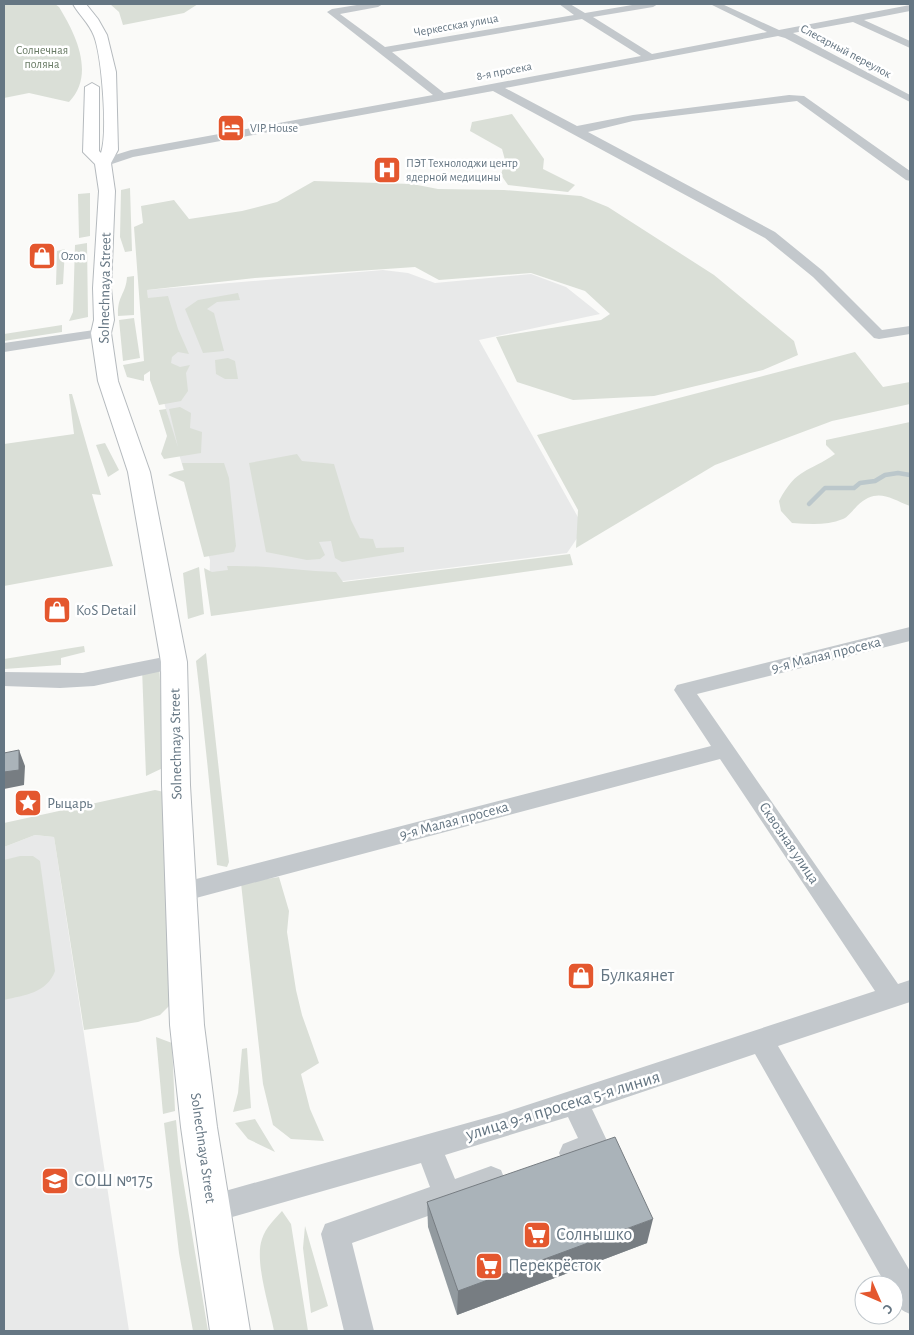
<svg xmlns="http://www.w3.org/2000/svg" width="914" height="1335" font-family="'Alegreya Sans',sans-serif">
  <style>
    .built { fill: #e8e9e9 }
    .green { fill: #dadfd7 }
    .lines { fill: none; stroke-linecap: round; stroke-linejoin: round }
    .stream { stroke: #bbc7cb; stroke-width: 4.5 }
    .major-casing { stroke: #b5babe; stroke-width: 2 }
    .minor { fill: #c3c8cc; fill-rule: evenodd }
    .major { fill: #fff; fill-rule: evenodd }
    .wall { fill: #929a9f }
    .shaded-wall { fill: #777d82 }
    .building { fill: #aab3b9; stroke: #777d82 }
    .labels { text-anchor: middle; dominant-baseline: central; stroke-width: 5; stroke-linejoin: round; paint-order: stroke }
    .far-street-label { font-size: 12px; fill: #657683; stroke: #fff }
    .far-park-label { font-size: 12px; fill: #687a64; stroke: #fff }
    .far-poi-label { font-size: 12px; fill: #657683; stroke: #fff; text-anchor: start }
    .street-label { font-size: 15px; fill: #657683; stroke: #fff }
    .poi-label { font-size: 15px; fill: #657683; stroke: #fff; text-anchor: start }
    .near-poi-label { font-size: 18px; fill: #657683; stroke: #fff; text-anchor: start }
    .near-street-label { font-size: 18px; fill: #657683; stroke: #fff }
  </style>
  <rect width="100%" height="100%" fill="#fafaf8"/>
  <path class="built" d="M383 270 408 273 435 283 531 274 566 287 600 314 479 340 584 528 567 553 209 598 210 560 165 406 151 348 147 290Z
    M35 835 54 837 129 1331H4V847Z"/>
  <path class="green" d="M4 4H55L59 7C75 33 96 74 69 102L29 93 4 98Z
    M110 4H198L184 13 123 25 119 12Z
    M512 114 544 159 543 169 575 185 568 192 508 185 501 175 505 160 502 149 470 131 472 122Z
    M314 181 412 184 438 189 504 190 581 196 608 207 714 275 794 341 798 355 763 370 654 396 573 400 517 382 496 337 601 320 610 314 585 291 531 273 439 280 415 267 255 278 147 290 148 298 168 296 178 329 189 354 178 352 172 357 171 363 180 367 190 365 186 373 188 391 181 401 159 405 150 380V371L144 375V381L127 377 123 365 144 361 134 227 143 223 141 206 174 200 189 219 242 211 277 202Z
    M130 188 132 251 125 252 120 237 121 190Z
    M90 193V236L79 238 78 194Z
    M87 243 88 317 69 321 73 312 75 245Z
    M65 249 63 284 56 285 57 251Z
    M134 276V315L118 316C117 296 126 294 127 277Z
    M238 293 240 300 217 302 207 309 214 313 224 351 203 353 185 309 198 300Z
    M134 318 140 358 123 361 119 320Z
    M62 325V332L4 341V334Z
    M855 352 883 387 910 382V404L832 421 715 465 576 548 578 510 537 435Z
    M228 358 235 361 238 379H225L216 374 215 360Z
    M69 394H72L101 495 92 494 113 566 4 586V444L74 434Z
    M180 407 191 413 190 428 202 432 201 453 164 459 161 454 167 436 159 410 166 409 178 447 169 409Z
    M910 422V506C889 498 877 487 857 506 853 510 848 517 843 519 826 526 809 524 792 523L781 511 779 501C797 467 808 473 835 454L826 445V440Z
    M105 443 119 470 108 477 96 445Z
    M297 454 302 461 334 464 351 520 360 538 373 539 376 548 404 547V552L342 562 335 558 331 541 319 542 325 555 320 559 307 560 266 552 249 463Z
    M182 463H224L229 478 236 546 234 552 204 557 184 482 168 475 174 472 184 470Z
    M570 554 573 565 211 616 204 568 212 572 228 570 227 566C264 565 299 571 336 572L343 582Z
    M199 567 204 614 188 619 183 573Z
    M84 646 85 652 61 658V665L4 669V659Z
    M206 653 229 862 227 867 217 865C211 797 204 729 196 661Z
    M159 663 165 767 146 776 142 668Z
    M155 790 164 792 171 1004 160 1015 138 1022 84 1030 54 837 35 835 4 847V823Z
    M20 856H33L40 861 55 971C47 993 25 995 4 1000V860Z
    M279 877 289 911 287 932 296 990 302 1015 319 1063 301 1074 310 1109 324 1141 291 1139 273 1125 263 1084 241 883Z
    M156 1037 172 1043 175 1111 163 1114Z
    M247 1048 251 1108 233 1112 238 1093 242 1049Z
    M255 1119 275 1152 248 1139 235 1123Z
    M176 1120 180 1161 208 1331H193L179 1253 164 1123Z
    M282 1211 291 1224 308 1331H274C270 1308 254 1261 262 1239 266 1227 274 1220 282 1211Z
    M305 1226 328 1306 311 1313 303 1248Z"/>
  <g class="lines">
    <path class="stream" d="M809 504 825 488H854L860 483 875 481 885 475 898 473 910 475"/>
    <g class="major-casing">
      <path id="major" d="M73 4H86L98 19 107 35 116 72 118 150 111 163 115 191 111 288 114 320 111 333 118 381 150 472 187 662 190 785 204 1025 217 1127 250 1331H210L181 1127 170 1025 162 785 161 662 128 472 98 381 91 333 94 320 93 288 99 191 95 164 83 152 85 87 92 83 99 87V151L101 153C108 133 102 57 94 36 89 23 79 15 73 4Z"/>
    </g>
    <path class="minor" d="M363 4H383L378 7 340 14 385 47 574 15 559 4H570L585 13 638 4H658L653 7 593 17 652 54 767 32 710 4H722L779 30 910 5V11L864 20 910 41V48L853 22 793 33 910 95V102L785 38 778 36 505 88 577 126 633 115 789 95 804 96 910 171V181L906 180 797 101 633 121 588 132 775 232 823 271 882 330 910 326V334L879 339 874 338 813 277 765 238 493 91 133 157 103 167 97 163 99 160 131 150 433 95 327 12 332 9ZM582 19 641 56 444 93 392 52Z
      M101 329 108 333 106 336 4 352V343Z
      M910 627V641L697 694 898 984 910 980V1002L778 1046 910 1271V1314C895 1308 894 1300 894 1285H886L755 1054 592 1109 609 1145 605 1154 573 1166 563 1162 559 1153 563 1144 578 1138 568 1117 445 1155 455 1179 491 1166 501 1170 505 1180 501 1190 352 1243 374 1331H344L321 1234 325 1224 430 1187 421 1163 211 1223 201 1219 197 1209 201 1199 211 1195 503 1113 875 991 720 759 181 902 173 899 169 892 173 885 711 746 674 690 677 685Z
      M174 655 181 657 184 662 181 667 94 686 60 688 4 686V672L83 673Z"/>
    <use href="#major" class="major"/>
  </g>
  <path class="wall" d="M427 1202 647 1243 457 1315 428 1227Z"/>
  <path class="shaded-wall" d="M19 750 25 766 24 785 4 789V772Z
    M653 1219 647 1243 457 1315 458 1291Z"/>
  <path class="building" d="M19 750V770L4 772V753Z
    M615 1137 653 1219 458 1291 427 1202Z"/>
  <defs>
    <g id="hotel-square" transform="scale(1.4375)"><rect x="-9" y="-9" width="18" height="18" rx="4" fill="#e4572e" stroke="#fff"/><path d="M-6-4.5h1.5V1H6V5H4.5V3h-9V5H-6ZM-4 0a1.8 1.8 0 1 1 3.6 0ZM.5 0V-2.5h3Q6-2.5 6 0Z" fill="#fff"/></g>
    <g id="hospital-square" transform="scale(1.4375)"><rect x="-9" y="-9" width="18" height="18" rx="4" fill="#e4572e" stroke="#fff"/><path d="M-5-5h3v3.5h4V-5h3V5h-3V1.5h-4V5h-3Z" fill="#fff"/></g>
    <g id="shop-square" transform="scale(1.4375)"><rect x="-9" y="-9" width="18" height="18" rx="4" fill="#e4572e" stroke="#fff"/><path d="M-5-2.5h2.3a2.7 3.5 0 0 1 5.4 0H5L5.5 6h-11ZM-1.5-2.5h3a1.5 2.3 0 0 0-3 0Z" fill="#fff"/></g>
    <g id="sight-square" transform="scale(1.4375)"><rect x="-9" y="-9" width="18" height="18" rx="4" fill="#e4572e" stroke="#fff"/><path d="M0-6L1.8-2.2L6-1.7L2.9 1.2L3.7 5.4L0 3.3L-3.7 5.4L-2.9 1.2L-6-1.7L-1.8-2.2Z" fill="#fff"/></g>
    <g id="school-square" transform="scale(1.4375)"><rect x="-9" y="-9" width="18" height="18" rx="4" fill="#e4572e" stroke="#fff"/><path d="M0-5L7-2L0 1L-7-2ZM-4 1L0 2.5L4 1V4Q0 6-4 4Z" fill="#fff"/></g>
    <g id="supermarket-square" transform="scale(1.4375)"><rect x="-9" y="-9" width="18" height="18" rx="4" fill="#e4572e" stroke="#fff"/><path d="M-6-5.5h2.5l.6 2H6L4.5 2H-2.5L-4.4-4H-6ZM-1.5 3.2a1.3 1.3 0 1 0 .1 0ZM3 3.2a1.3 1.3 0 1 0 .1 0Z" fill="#fff"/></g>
  </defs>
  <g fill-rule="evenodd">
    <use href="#hotel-square" x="231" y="128"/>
    <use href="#hospital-square" x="387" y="170"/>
    <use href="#shop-square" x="42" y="256"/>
    <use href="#shop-square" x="57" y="610"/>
    <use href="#sight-square" x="28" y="803"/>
    <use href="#shop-square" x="581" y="976"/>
    <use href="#school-square" x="55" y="1181"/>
    <use href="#supermarket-square" x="537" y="1235"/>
    <use href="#supermarket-square" x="489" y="1266"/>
  </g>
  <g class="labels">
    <g class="far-street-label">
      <text transform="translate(456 25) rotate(-10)">Черкесская улица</text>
      <text transform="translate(846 51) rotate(28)">Слесарный переулок</text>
      <text transform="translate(504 71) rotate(-11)">8-я просека</text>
    </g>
    <g class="far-park-label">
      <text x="42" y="50">Солнечная<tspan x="42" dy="14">поляна</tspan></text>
    </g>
    <g class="far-poi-label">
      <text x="250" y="128">VIP House</text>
      <text x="406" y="163">ПЭТ Технолоджи центр<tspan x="406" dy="14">ядерной медицины</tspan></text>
      <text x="61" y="256">Ozon</text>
    </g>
    <g class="street-label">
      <text transform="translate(105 288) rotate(-89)">Solnechnaya Street</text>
      <text transform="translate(826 655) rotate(-14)">9-я Малая просека</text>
      <text transform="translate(176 744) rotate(-91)">Solnechnaya Street</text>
      <text transform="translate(454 821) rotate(-15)">9-я Малая просека</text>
      <text transform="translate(789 843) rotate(56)">Сквозная улица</text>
      <text transform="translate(203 1148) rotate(82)">Solnechnaya Street</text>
    </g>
    <g class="poi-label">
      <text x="76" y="610">KoS Detail</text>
      <text x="47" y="803">Рыцарь</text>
    </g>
    <g class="near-poi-label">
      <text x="600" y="976">Булкаянет</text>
      <text x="74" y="1181">СОШ №175</text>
      <text x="556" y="1235">Солнышко</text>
      <text x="508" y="1266">Перекрёсток</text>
    </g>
    <g class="near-street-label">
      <text transform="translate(563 1106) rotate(-17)">улица 9-я просека 5-я линия</text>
    </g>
  </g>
  <rect width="914" height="1335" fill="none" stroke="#657683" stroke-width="10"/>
  <g transform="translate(879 1300) rotate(135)"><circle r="24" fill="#ffffff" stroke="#c1c8cd"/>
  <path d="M0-4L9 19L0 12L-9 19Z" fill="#e4572e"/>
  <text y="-8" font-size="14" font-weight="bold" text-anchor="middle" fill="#657683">С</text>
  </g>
</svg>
